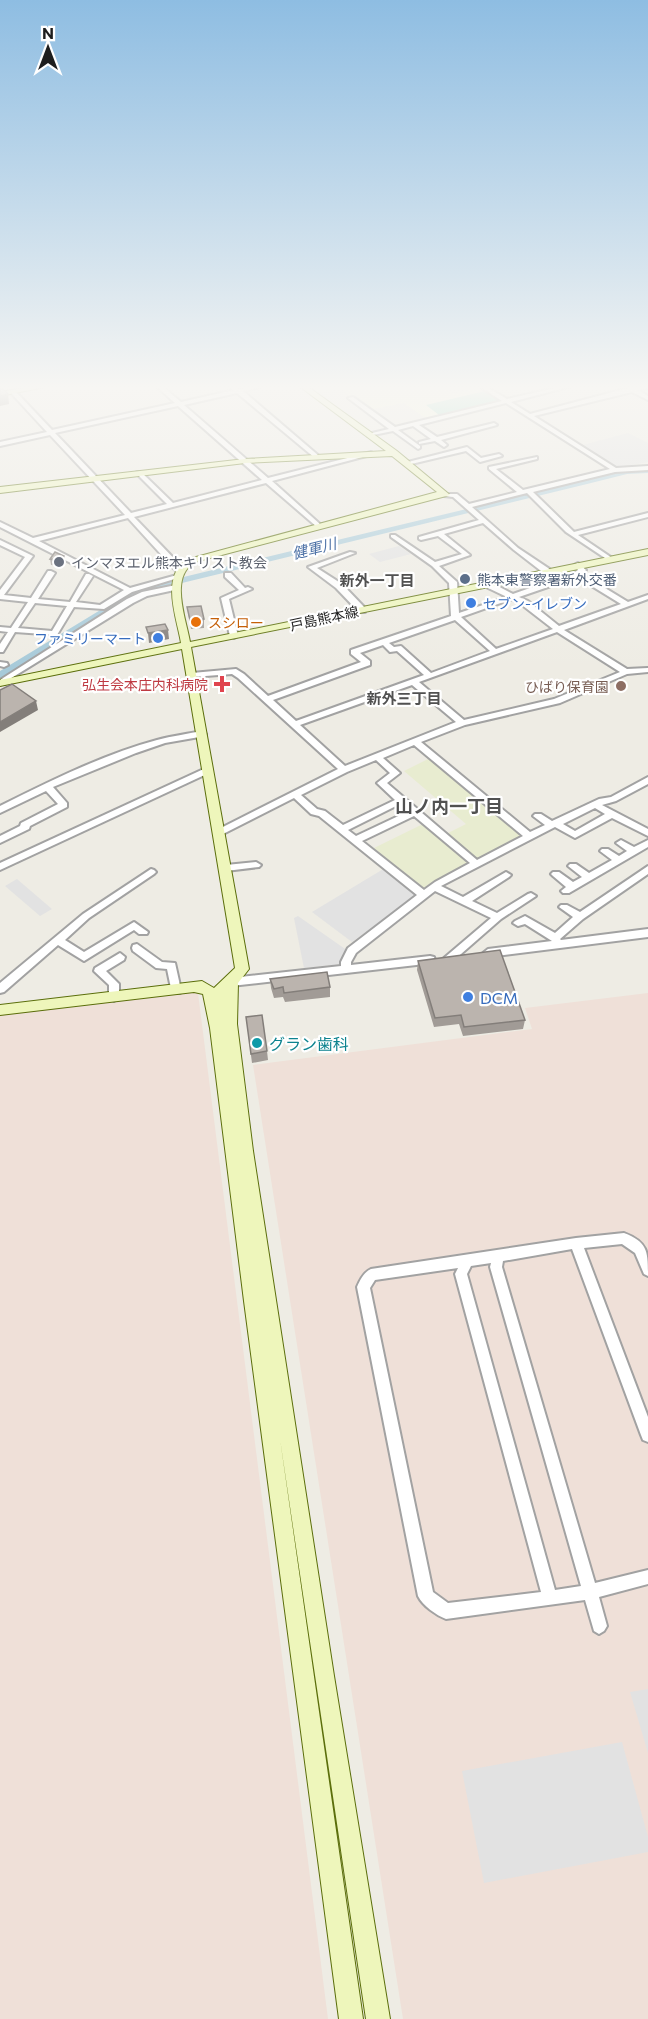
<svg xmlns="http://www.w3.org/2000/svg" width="648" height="2019" font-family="Commissioner,'Noto Sans JP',sans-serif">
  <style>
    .education { fill: #fafdde }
    .military { fill: #efe0d8 }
    .farmland { fill: #e8ecd0 }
    .pitch { fill: #86d9c0 }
    .parking { fill: #e2e2e2 }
    .water { fill: #a7cad9 }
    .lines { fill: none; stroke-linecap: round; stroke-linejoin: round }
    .street-casing { stroke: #a2a2a2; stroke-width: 4 }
    .secondary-casing { stroke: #5b6e0b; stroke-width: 2 }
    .street { fill: #fff; fill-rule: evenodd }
    .secondary { fill: #eef6bb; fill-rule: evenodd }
    .wall { fill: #a19b96 }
    .shaded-wall { fill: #837e7a }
    .building { fill: #bbb4ae; stroke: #837e7a; stroke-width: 1.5 }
    .worship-dot { fill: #6b7280; stroke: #fff; stroke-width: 2 }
    .service-dot { fill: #5c6f8a; stroke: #fff; stroke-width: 2 }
    .shop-dot { fill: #3f7fe0; stroke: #fff; stroke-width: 2 }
    .food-dot { fill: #e8710a; stroke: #fff; stroke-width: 2 }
    .health-dot { fill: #e0444e; stroke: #fff; stroke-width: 2 }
    .education-dot { fill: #8d6e63; stroke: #fff; stroke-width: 2 }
    .culture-dot { fill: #0f9aa8; stroke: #fff; stroke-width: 2 }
    .labels { text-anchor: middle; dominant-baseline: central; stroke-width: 4.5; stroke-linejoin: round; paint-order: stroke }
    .far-worship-label { font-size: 14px; fill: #5b616d; stroke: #fff; text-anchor: start }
    .far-service-label { font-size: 14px; fill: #4e5e75; stroke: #fff; text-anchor: start }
    .far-shop-label { font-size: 14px; fill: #366cbe; stroke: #fff; text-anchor: start }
    .far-street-label { font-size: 14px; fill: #1e1e1e; stroke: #fff }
    .far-food-label { font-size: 14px; fill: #c56008; stroke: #fff; text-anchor: start }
    .far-health-label { font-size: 14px; fill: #be3a42; stroke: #fff; text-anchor: end }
    .far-education-label { font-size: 14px; fill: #785e54; stroke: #fff; text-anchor: end }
    .far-water-label { font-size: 15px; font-style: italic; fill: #5074a8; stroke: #fff }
    .far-neighbourhood-label { font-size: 15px; font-weight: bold; fill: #515151; stroke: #fff }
    .shop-label { font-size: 16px; fill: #366cbe; stroke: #fff; text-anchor: start }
    .culture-label { font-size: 16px; fill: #0d838f; stroke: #fff; text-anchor: start }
    .neighbourhood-label { font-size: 18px; font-weight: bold; fill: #515151; stroke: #fff }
  </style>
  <rect width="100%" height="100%" fill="#eeece4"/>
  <path class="education" d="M309 386H440L453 394 482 387 503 401 428 420 404 403 368 410 342 390 316 391Z"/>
  <path class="military" d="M190 991 198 993 328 2019H0V1014Z
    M648 993V2019H403L253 1065 532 1029 525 1008Z"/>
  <path class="farmland" d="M430 758 523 835 476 859 446 834 466 824 404 771Z
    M425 823 471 862 423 889 374 848Z"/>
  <path class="pitch" d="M485 391 500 400 439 415 426 405Z"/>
  <path class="parking" d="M628 433 648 443V462L616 468 579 446Z
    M399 546 411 554 380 562 369 554Z
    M385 868 419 894 352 942 312 912Z
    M17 879 52 909 40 916 5 886Z
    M298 916 348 951 342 964 304 968 294 918Z
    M648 1689V1753L630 1692Z
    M622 1742 648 1837V1852L484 1883 462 1771Z"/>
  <path class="water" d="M633 469 648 470V473L627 474 587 484 145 592 0 680V671L130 592 167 581Z"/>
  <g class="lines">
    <g class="street-casing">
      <path id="street" d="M156 386H162L181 402 234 390 232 388 235 386 239 389 262 386 261 387 243 391 319 456V458H315L237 393 184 405 268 478 371 452 374 454 272 481 321 525V527H317L266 483 134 517 183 568V572H177L128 518 39 541 130 588 177 575 181 577 132 592 104 609 74 607 57 635 15 632 3 652H0V644L8 632 0 631V627L11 628 28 602 0 599V590L25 557 0 545V540L33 556 4 595 31 598 48 571H51L55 573 38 599 70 602 86 574H89L93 576 76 602 100 605 124 590 0 527V522L33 538 125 515 50 435 0 446V442L47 432 11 393 16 392 52 430 175 403ZM178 406 262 480 173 503 141 472H137V474L167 504 131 513 55 433ZM35 603 67 606 52 631 18 628Z
        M479 386H485L507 399 564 386H572L511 402 530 414 632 387 648 386V388L638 390 648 396V400L632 392 534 416 616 468 648 466V470L615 472 533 492 574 532 648 513V517L578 535 612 558V560H608L566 532 527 493 472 507 518 548 551 570V574H545L514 550 483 523 444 534 470 555 439 566 457 582 459 613 507 597 484 586V582H490L513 594 575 572 578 570 574 565 578 563 586 570 582 574 628 602 648 595V599L564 630 627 669 648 668V672L627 674 560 703 465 725 421 742 530 832 545 825 533 816 535 814H541L552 821 599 799 611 797 648 777V784L616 801 602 805 648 829V836L612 818 575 838 555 827 441 886 463 897 506 872 511 875 509 877 472 901 497 913 528 894 531 893 536 896 501 919 453 961 449 962 444 958 491 918 435 891 356 953 351 962V965L430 956 434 957 435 960 434 963 231 986 227 985 226 982 231 978 341 966V962L348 948 417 895 319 816 311 814 294 798 223 834H217L215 832 217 830 338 769 238 678 232 674 192 677 188 675 192 673 236 669 244 674 268 696 361 662 351 654V650L451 616 449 583 432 566 391 537V535H395L435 562 462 554 438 536 421 540 419 539V537L479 520 453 497 444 496V494H457L469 504 517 492 489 469V467L537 457V459L496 469 523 490 610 469 506 403 419 425 437 437 494 423 497 425 441 440 447 445 444 447 435 441 419 444V442L431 439 413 426 398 430 420 446V448L418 449 393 431 368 436V434L389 429 348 398 353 397 395 427 502 401ZM577 577 621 604 559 626 528 601 519 597ZM512 599 522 605 553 629 496 649 461 617ZM455 620 490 651 431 673 401 646 394 647 389 643ZM557 632 620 672 554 699 464 720 419 682ZM383 645 390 652 397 651 424 675 296 721 273 700 370 665V661L360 653ZM412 685 456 722 345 766 300 725ZM414 745 523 836 477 860 387 783 400 773 383 758ZM376 760 390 773 377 783 395 800 343 825 325 811 317 809 301 795 347 772ZM400 804 409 811 356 836 348 830ZM595 808 605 814 575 831 563 824ZM414 816 470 863 435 882 424 890 362 841Z
        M467 447 481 458 499 454 502 456 480 462 466 451 407 465 404 463Z
        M350 552 355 553 317 568 342 584 365 608V612H359L336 588 308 567Z
        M225 573H231L245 588 248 587 252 589 229 599 238 636 234 638 230 636 221 598 239 590 225 577Z
        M176 585H179V589L147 596 133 603 0 685V680L127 599 142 592Z
        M0 662 7 663 8 665 4 667 0 666Z
        M202 731 206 734 205 736 165 743 136 753 53 787 67 803V807L30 826 29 829 0 843V836L20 826 21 823 58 804 46 791 0 813V806C50 781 102 755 157 740 172 736 187 734 202 731Z
        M208 767 211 768V772L0 870V863Z
        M621 840 634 847 648 840V847L569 893H563L561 891 566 887 553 876 551 874 553 872H559L573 882 582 877 568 866 570 864H576L589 873 612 860 600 851 602 849H608L619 856 627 851 616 843Z
        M256 862 261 865 259 867 226 871 221 868 226 865Z
        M648 866V874L583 919 560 939 561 940 648 929V937L488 957 483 953 488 949 552 941 525 924 518 926 513 923 515 921 525 916 555 933 573 917 559 907 561 905H567L580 912Z
        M151 869 154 870 156 872 154 874 89 918 65 940 84 952 134 922 148 932 147 934H139L134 930 84 961 58 945 4 992 0 993V983L83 914Z
        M137 944 162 962 175 963 181 990 180 993H172L167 969 156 968 133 951 132 948 133 945Z
        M120 953 125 957 124 960 106 971 119 984V997L114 1001 109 997V985L94 971 95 968Z
        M624 1233C648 1242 648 1252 648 1276L644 1274 635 1253 622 1244 584 1248 648 1417V1442L643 1440 641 1435 572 1249 503 1261 502 1267 595 1583 648 1570V1584L599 1597 607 1626 604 1631 599 1634 594 1631 585 1600 446 1619C436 1615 423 1606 418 1596L357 1287C360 1280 364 1272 371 1269L576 1238ZM491 1263 490 1267 581 1586 555 1590 467 1274 471 1266ZM458 1268 455 1274 541 1592 448 1603 433 1592 370 1288 375 1280Z"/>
    </g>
    <g class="secondary-casing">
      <path id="secondary" d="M35 386H50L0 396V392Z
        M299 386H307L397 451 450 495 195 562C169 577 186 618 190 642L648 549V555L191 647 249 969 238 983 237 1024 253 1151 334 1676 390 2019H366L280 1439 363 2019H339L244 1301 210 1028 203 994 194 992 0 1015V1005L202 981 214 988 235 968 182 649 0 686V680L181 643C177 618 161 580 185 560L437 492 392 456 245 463 0 493V487L245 459 386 451Z"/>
    </g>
    <use href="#street" class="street"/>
    <use href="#secondary" class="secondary"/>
  </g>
  <path class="wall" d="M55 552 65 562 62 566 51 565 50 559Z
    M187 607 204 619V628L191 629Z
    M418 961 525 1020 523 1029 463 1036 459 1024 434 1027 417 970Z
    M270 979 330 987V997L285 1002 283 997 274 998 271 988Z
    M246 1017 267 1051 268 1060 252 1063Z"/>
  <path class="shaded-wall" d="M8 394 9 404 0 406V396Z
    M64 556 65 562 62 566 61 560Z
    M168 630 169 639 149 643 148 633Z
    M36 701 38 710 0 732V722Z"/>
  <path class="building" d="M0 388H2L8 394 0 396Z
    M55 552 64 556 61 560 50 559Z
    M201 606 204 619 190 620 187 607Z
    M165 624 168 630 148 633 146 627Z
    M12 684 36 701 0 722V690Z
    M500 950 525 1020 464 1027 461 1015 435 1018 418 961Z
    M327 972 330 987 284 993 283 987 274 989 270 979Z
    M262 1015 267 1051 251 1054 246 1017Z"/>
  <linearGradient id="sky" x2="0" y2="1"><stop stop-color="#8ebde2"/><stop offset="0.58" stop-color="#f7f6f3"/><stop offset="1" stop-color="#f7f6f3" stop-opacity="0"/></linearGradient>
  <rect width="648" height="668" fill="url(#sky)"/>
  <circle class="worship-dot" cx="59" cy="562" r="6"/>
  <circle class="service-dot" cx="465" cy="579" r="6"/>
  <g class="shop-dot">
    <circle cx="471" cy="603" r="6"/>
    <circle cx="158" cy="638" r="6"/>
    <circle cx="468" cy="997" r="6"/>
  </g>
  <circle class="food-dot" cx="196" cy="622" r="6"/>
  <path class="health-dot" d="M219 675h6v6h6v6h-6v6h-6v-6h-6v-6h6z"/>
  <circle class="education-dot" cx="621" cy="686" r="6"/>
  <circle class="culture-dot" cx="257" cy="1043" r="6"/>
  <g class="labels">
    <g class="far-worship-label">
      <text x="71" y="562">インマヌエル熊本キリスト教会</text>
    </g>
    <g class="far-service-label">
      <text x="477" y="579">熊本東警察署新外交番</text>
    </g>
    <g class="far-shop-label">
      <text x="483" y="603">セブン-イレブン</text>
      <text x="146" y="638" text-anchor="end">ファミリーマート</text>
    </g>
    <g class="far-street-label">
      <text transform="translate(324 618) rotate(-12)">戸島熊本線</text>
    </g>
    <g class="far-food-label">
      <text x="208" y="622">スシロー</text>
    </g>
    <g class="far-health-label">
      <text x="208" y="684">弘生会本庄内科病院</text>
    </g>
    <g class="far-education-label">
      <text x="609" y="686">ひばり保育園</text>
    </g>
    <g class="far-water-label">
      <text transform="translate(314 548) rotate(-14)">健軍川</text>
    </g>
    <g class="far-neighbourhood-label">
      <text x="377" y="580">新外一丁目</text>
      <text x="404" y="698">新外三丁目</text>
    </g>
    <g class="shop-label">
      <text x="480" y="997">DCM</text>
    </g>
    <g class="culture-label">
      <text x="269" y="1043">グラン歯科</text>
    </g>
    <g class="neighbourhood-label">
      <text x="449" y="806">山ノ内一丁目</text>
    </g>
  </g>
  <g transform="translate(48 48)" stroke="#ffffff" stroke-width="4.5" paint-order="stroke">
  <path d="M0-4.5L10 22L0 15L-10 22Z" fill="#1e1e1e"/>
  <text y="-9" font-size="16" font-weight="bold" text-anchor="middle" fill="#1e1e1e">N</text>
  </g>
</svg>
